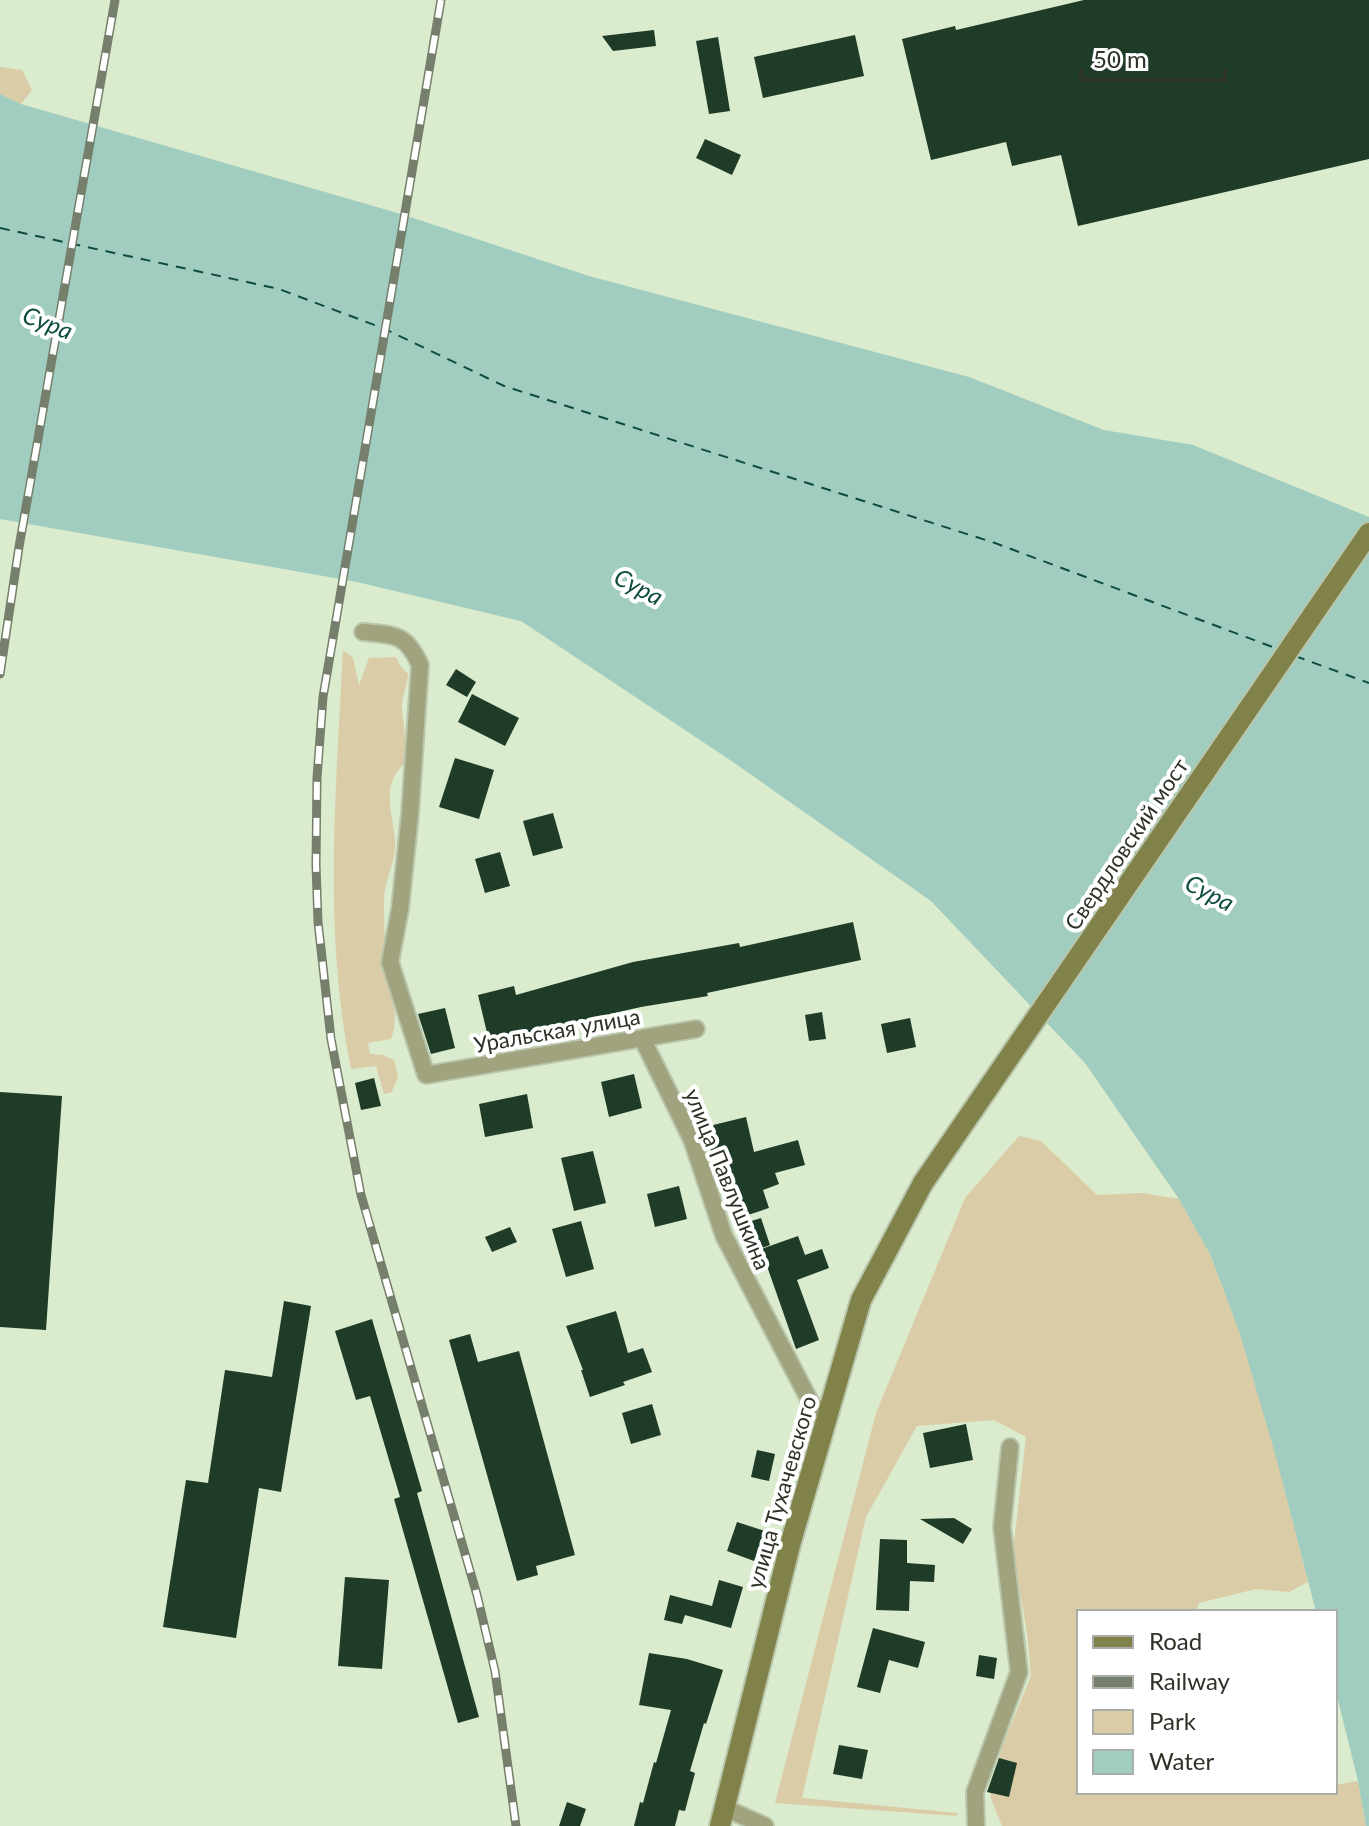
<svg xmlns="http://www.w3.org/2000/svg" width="1369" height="1826" font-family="Lato,sans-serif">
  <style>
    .green { fill: #dbcca8 }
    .water { fill: #a0cdbf }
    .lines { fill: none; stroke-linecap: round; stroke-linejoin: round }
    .ferry { stroke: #0d4c3e; stroke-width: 2; stroke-dasharray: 10 8; stroke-linecap: butt }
    .building { fill: #1e3c27 }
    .minor-casing { stroke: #b8c6ac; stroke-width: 20 }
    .secondary-casing { stroke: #b8c6ac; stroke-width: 24 }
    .minor { stroke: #a1a27e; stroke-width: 16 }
    .secondary { stroke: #81824a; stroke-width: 20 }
    .rail-casing { stroke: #757f6c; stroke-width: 9 }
    .rail { stroke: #fff; stroke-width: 6; stroke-dasharray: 18; stroke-linecap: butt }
    .labels { text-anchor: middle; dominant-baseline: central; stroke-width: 8; stroke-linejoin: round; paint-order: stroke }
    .street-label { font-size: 22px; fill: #2d3327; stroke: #fff }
    .water-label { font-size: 24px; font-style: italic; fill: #0d4c3e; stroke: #fff }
  </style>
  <rect width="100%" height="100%" fill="#dbebcd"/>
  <path class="green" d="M0 67 22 70 32 90 21 104 0 94Z
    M343 650 353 658 359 685 369 658 396 657 401 667 408 674C408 686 401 697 402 707 403 725 407 743 407 761 380 784 392 809 395 840 397 861 384 880 384 900 384 926 385 954 389 980 392 1001 399 1018 391 1039L368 1043 370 1054 383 1055 394 1060 398 1077 392 1092 384 1094 376 1066 351 1069C323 932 336 789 343 650Z
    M1019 1136 1041 1141 1097 1195 1142 1193 1179 1199C1190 1219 1203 1238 1212 1259 1255 1362 1281 1474 1308 1582L1289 1592 1256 1589 1199 1603 1196 1612H1079V1792H1240L1250 1795 1335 1792V1785L1358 1781 1366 1826H1002L990 1796 1002 1746 1031 1676 1027 1633 1013 1552 1026 1437 994 1420 917 1426 866 1517 802 1798 958 1813 956 1816 775 1803 876 1413 965 1198Z"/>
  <path class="water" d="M0 94 21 104 401 214 589 276 969 377 1104 430 1193 445 1369 517V1826H1366L1358 1781 1335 1688V1612H1316L1276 1457 1240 1334 1211 1256 1179 1199 1085 1063 931 901 730 760 521 621 357 582 0 519Z"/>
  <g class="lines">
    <path class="ferry" d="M0 228 279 289 385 329 504 386 995 543 1278 649
      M1295 656 1369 683"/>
  </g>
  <path class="building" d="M1084 0H1369V159L1078 226 1061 155 1012 166 1006 142 931 160 902 39 955 26 956 30Z
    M654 30 656 46 613 51 602 36Z
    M855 35 864 76 763 98 754 57Z
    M718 37 730 111 709 114 696 41Z
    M705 139 741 155 732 175 696 158Z
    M456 669 476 682 467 697 446 685Z
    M472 694 519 718 505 746 458 722Z
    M455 758 494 770 479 819 439 807Z
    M553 813 563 848 533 856 523 821Z
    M500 852 510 886 485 893 475 859Z
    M853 922 861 960 707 993 708 996 641 1007 489 1041 478 995 514 986 516 995 633 962 739 943 740 947Z
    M445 1008 455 1048 431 1054 418 1014Z
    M822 1012 826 1039 809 1041 805 1015Z
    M910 1018 916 1047 887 1053 881 1024Z
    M634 1074 642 1108 609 1117 601 1082Z
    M374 1078 381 1106 361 1110 355 1083Z
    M0 1092 62 1096 46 1330 0 1327Z
    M527 1094 533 1128 485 1137 479 1104Z
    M746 1117 754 1152 798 1140 805 1165 775 1173 779 1184 763 1190 769 1208 745 1216 728 1165 715 1168 705 1127Z
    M593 1151 606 1203 574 1211 561 1158Z
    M679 1186 687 1219 655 1227 647 1194Z
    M761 1218 770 1245 752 1252 742 1224Z
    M581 1221 594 1269 566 1277 552 1229Z
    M510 1227 517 1242 492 1252 485 1237Z
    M798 1236 805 1255 822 1249 829 1268 797 1280 819 1340 796 1349 761 1249Z
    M284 1301 311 1306 281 1492 259 1488 236 1638 163 1627 186 1480 208 1483 225 1370 272 1377Z
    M616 1311 628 1353 643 1348 652 1372 623 1382 625 1385 590 1397 581 1370H583L566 1326Z
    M372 1319 422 1491 417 1493 479 1717 458 1723 394 1499 400 1497 370 1396 356 1400 335 1331Z
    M470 1334 478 1362 519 1351 575 1555 536 1566 538 1575 517 1581 449 1340Z
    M652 1404 661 1435 631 1444 622 1413Z
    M966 1424 973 1460 930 1468 923 1433Z
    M757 1450 775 1454 769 1481 751 1477Z
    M954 1518 972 1529 963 1544 920 1519Z
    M737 1522 765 1531 754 1561 727 1551Z
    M880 1539 907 1540V1563L935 1565 934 1582 910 1581 909 1611 876 1610Z
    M345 1577 389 1580 382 1669 338 1666Z
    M719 1580 743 1587 731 1628 685 1615 682 1624 664 1620 670 1595 712 1606Z
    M873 1628 925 1642 918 1668 889 1660 880 1693 857 1687Z
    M649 1653 687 1659 723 1670 706 1724 704 1723 690 1771 695 1773 685 1811 679 1810 675 1826H634L640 1802 643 1803 654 1762 656 1763 671 1710 639 1705Z
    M979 1655 997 1658 994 1679 976 1676Z
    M839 1745 868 1750 862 1779 833 1774Z
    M999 1758 1017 1763 1009 1797 987 1792Z
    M567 1802 586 1809 580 1826H559Z"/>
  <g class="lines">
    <g class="minor-casing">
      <path id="minor" d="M363 632C394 635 406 633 420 665L410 814 400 909 390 962 426 1075 696 1029
        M642 1038 692 1140 724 1236 813 1407 829 1411
        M725 1808 765 1826
        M976 1826 975 1792 1019 1672 1002 1527 1010 1447"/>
    </g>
    <g class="secondary-casing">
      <path id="secondary" d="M720 1826 790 1545 861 1300 923 1183 1369 533"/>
    </g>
    <use href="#minor" class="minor"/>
    <use href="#secondary" class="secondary"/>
    <g class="rail-casing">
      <path id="rail" d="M441 0 323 697 317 778 316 864 318 922 331 1039 361 1195 477 1595 495 1671 516 1826
        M0 674 19 547 115 0"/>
    </g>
    <use href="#rail" class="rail"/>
  </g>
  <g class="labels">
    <g class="street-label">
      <text transform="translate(1126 844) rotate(-56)">Свердловский мост</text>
      <text transform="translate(557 1030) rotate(-10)">Уральская улица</text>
      <text transform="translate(728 1179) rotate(68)">улица Павлушкина</text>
      <text transform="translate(781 1492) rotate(-74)">улица Тухачевского</text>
    </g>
    <g class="water-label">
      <text transform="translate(48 322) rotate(21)">Сура</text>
      <text transform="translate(639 586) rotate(28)">Сура</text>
      <text transform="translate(1210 892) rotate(28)">Сура</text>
    </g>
  </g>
  <rect x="1077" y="1610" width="260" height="184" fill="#ffffff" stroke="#abada9" stroke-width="2"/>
  <rect x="1093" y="1636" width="40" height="12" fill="#81824a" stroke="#abada9" stroke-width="2"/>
  <text x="1149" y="1650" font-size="24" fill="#2d3327">Road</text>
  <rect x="1093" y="1676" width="40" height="12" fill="#757f6c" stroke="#abada9" stroke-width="2"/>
  <text x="1149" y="1690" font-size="24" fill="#2d3327">Railway</text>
  <rect x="1093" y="1710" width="40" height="24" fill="#dbcca8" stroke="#abada9" stroke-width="2"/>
  <text x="1149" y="1730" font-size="24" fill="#2d3327">Park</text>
  <rect x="1093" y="1750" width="40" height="24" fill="#a0cdbf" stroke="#abada9" stroke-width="2"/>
  <text x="1149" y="1770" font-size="24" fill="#2d3327">Water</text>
  <path d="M1081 68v12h144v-12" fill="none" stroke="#2d3327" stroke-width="4"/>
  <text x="1093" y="68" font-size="24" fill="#2d3327" stroke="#ffffff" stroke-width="6" paint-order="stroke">50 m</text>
</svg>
